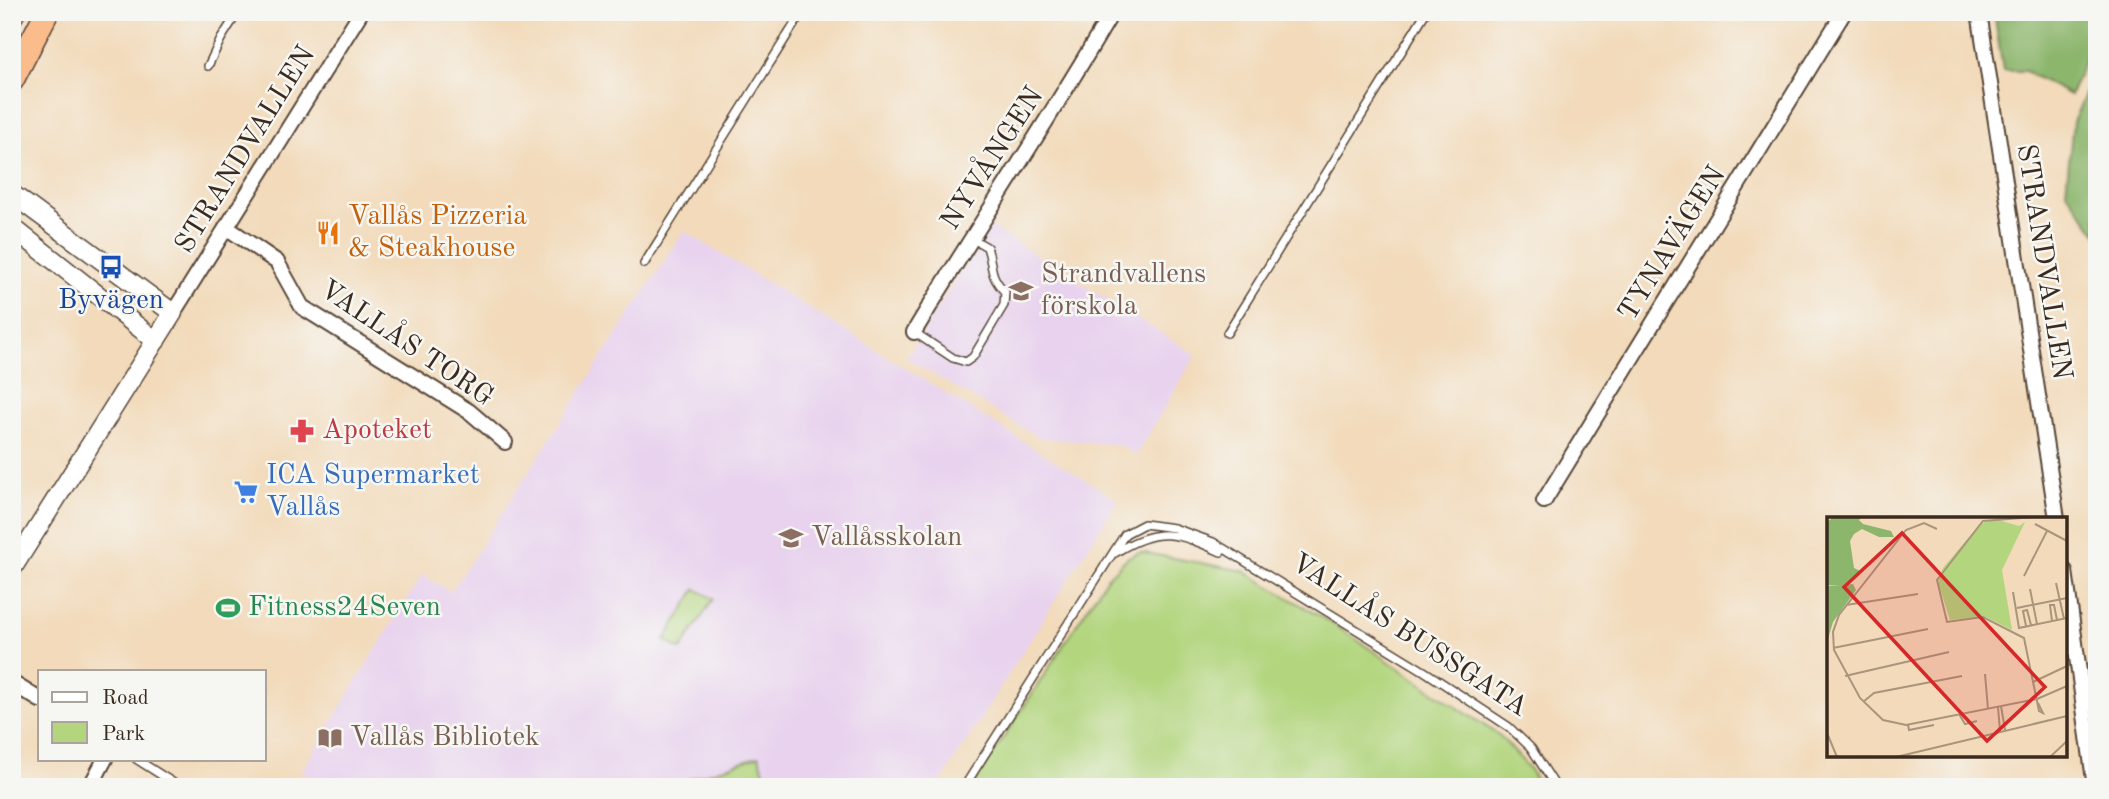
<svg xmlns="http://www.w3.org/2000/svg" width="2109" height="799" font-family="'Old Standard TT',serif">
  <style>
    .built { fill: #e8d2ee }
    .green { fill: #b2d57e; stroke: #76804e; stroke-width: 2 }
    .forest { fill: #8db66d; stroke: #647046; stroke-width: 2 }
    .lines { fill: none; stroke-linecap: round; stroke-linejoin: round }
    .service-casing { stroke: #564435; stroke-width: 10 }
    .minor-casing { stroke: #564435; stroke-width: 18 }
    .tertiary-casing { stroke: #564435; stroke-width: 21 }
    .trunk-casing { stroke: #564435; stroke-width: 26 }
    .service { stroke: #fff; stroke-width: 7 }
    .minor { stroke: #fff; stroke-width: 14 }
    .tertiary { stroke: #fff; stroke-width: 18 }
    .trunk { stroke: #fabc8b; stroke-width: 23 }
    .labels { text-anchor: middle; dominant-baseline: central; stroke-width: 5; stroke-linejoin: round; paint-order: stroke }
    .street-label { font-size: 28px; fill: #3b2a1e; stroke: #f6f6f2 }
    .food-label { font-size: 28px; fill: #c56008; stroke: #f6f6f2; text-anchor: start }
    .education-label { font-size: 28px; fill: #785e54; stroke: #f6f6f2; text-anchor: start }
    .transit-label { font-size: 28px; fill: #164399; stroke: #f6f6f2 }
    .health-label { font-size: 28px; fill: #be3a42; stroke: #f6f6f2; text-anchor: start }
    .shop-label { font-size: 28px; fill: #366cbe; stroke: #f6f6f2; text-anchor: start }
    .leisure-label { font-size: 28px; fill: #27864d; stroke: #f6f6f2; text-anchor: start }
    .inset-road { fill: none; stroke: #a9947c; stroke-width: 2 }
    .view { fill: #d62828; fill-opacity: 0.15; stroke: #d62828; stroke-width: 3.5 }
    .inset-edge { fill: none; stroke: #3b2a1e; stroke-width: 3.5 }
  </style>
  <rect width="100%" height="100%" fill="#f6f6f2"/>
  <filter id="ink" filterUnits="userSpaceOnUse"><feTurbulence type="fractalNoise" baseFrequency=".0143" numOctaves="2"/><feDisplacementMap in="SourceGraphic" scale="14" xChannelSelector="R" yChannelSelector="G"/><feConvolveMatrix kernelMatrix="1 2 1 2 8 2 1 2 1" color-interpolation-filters="sRGB"/></filter>
  <filter id="wash" filterUnits="userSpaceOnUse"><feTurbulence type="fractalNoise" baseFrequency=".00686" numOctaves="4" result="noise"/><feDisplacementMap in="SourceGraphic" scale="28" xChannelSelector="R" yChannelSelector="G"/><feGaussianBlur stdDeviation="1.57" result="paint"/><feColorMatrix in="noise" values="0 0 0 0 0 0 0 0 0 0 0 0 0 0 0 0 0 1.4 0 .05"/><feComposite in="paint" operator="in"/></filter>
  <g filter="url(#wash)">
    <rect width="100%" height="100%" fill="#f2daba"/>
    <path class="built" d="M989 226 1196 355 1136 455 1119 445 1040 438 906 358Z
      M684 231 1118 500 941 782 937 787H328L302 770 422 575 451 592Z"/>
    <path class="green" d="M1140 552 1244 571 1336 626 1500 736 1529 768 1540 787H972L1106 579 1128 557Z
      M696 589 713 599 681 650 665 640Z
      M759 756 769 787H666Z"/>
    <path class="forest" d="M1994 12H2097V31L2070 95 2025 71H2003Z
      M2097 67V234L2066 191 2073 122Z"/>
  </g>
  <g filter="url(#ink)">
    <g class="lines">
      <g class="service-casing">
        <path id="service" d="M208 66 221 39 238 12
          M644 264 802 12
          M914 332 953 358 966 362 973 357 1004 305 1005 292C988 274 994 268 987 247L971 238
          M1227 333 1426 12
          M1115 553C1157 526 1177 532 1221 552
          M136 759 180 787
          M163 776 165 787
          M964 787 1125 534 1144 524 1174 528 1213 542 1424 671 1509 727 1531 748 1556 787"/>
      </g>
      <g class="minor-casing">
        <path id="minor" d="M1979 12 2057 519
          M226 227 277 262 302 307 470 412 505 442
          M173 313 361 12
          M914 332C978 225 1049 121 1112 12
          M1544 501 1844 12
          M2065 571 2095 787
          M12 683 40 700
          M90 787 105 759"/>
      </g>
      <g class="tertiary-casing">
        <path id="tertiary" d="M12 194 173 313 12 569
          M12 227 156 341"/>
      </g>
      <g class="trunk-casing">
        <path id="trunk" d="M12 14 13 12
          M12 80 47 12"/>
      </g>
      <use href="#service" class="service"/>
      <use href="#minor" class="minor"/>
      <use href="#tertiary" class="tertiary"/>
      <use href="#trunk" class="trunk"/>
    </g>
  </g>
  <defs>
    <g id="restaurant-bare" transform="scale(1.89)"><path d="M-5-6h1v4h1v-4h1v4h1v-4h1v5L-1.5 .5V6h-2V.5L-5-1ZM5-6V6H3V1.5H1.5Q1.5-4 5-6Z" fill="#e8710a" stroke="#f6f6f2" stroke-width="2.5" paint-order="stroke"/></g>
    <g id="bus-bare" transform="scale(1.89)"><path d="M-5-6H5V4H4V6H2V4H-2V6H-4V4H-5ZM-3.5-4V0h7V-4ZM-3.5 1.2v1.5H-2V1.2ZM2 1.2v1.5H3.5V1.2Z" fill="#1a4fb4" stroke="#f6f6f2" stroke-width="2.5" paint-order="stroke"/></g>
    <g id="school-bare" transform="scale(1.89)"><path d="M0-5L7-2L0 1L-7-2ZM-4 1L0 2.5L4 1V4Q0 6-4 4Z" fill="#8d6e63" stroke="#f6f6f2" stroke-width="2.5" paint-order="stroke"/></g>
    <g id="pharmacy-bare" transform="scale(1.89)"><path d="M-2-6h4v4h4v4h-4v4h-4v-4h-4v-4h4Z" fill="#e0444e" stroke="#f6f6f2" stroke-width="2.5" paint-order="stroke"/></g>
    <g id="supermarket-bare" transform="scale(1.89)"><path d="M-6-5.5h2.5l.6 2H6L4.5 2H-2.5L-4.4-4H-6ZM-1.5 3.2a1.3 1.3 0 1 0 .1 0ZM3 3.2a1.3 1.3 0 1 0 .1 0Z" fill="#3f7fe0" stroke="#f6f6f2" stroke-width="2.5" paint-order="stroke"/></g>
    <g id="stadium-bare" transform="scale(1.89)"><path d="M0-5a6.5 5 0 1 0 0 10a6.5 5 0 1 0 0-10ZM-3.5-1.8h7v3.6h-7Z" fill="#2e9e5b" stroke="#f6f6f2" stroke-width="2.5" paint-order="stroke"/></g>
    <g id="library-bare" transform="scale(1.89)"><path d="M-6-4Q-3-5.5-.7-3.5V5Q-3 3-6 4ZM6-4Q3-5.5 .7-3.5V5Q3 3 6 4Z" fill="#8d6e63" stroke="#f6f6f2" stroke-width="2.5" paint-order="stroke"/></g>
  </defs>
  <g fill-rule="evenodd">
    <use href="#restaurant-bare" x="328" y="233"/>
    <use href="#bus-bare" x="111" y="267"/>
    <use href="#school-bare" x="1021" y="291"/>
    <use href="#pharmacy-bare" x="302" y="431"/>
    <use href="#supermarket-bare" x="246" y="492"/>
    <use href="#school-bare" x="791" y="538"/>
    <use href="#stadium-bare" x="228" y="608"/>
    <use href="#library-bare" x="330" y="738"/>
  </g>
  <g class="labels">
    <g class="street-label">
      <text transform="translate(246 150) rotate(-58)">STRANDVALLEN</text>
      <text transform="translate(993 159) rotate(-57)">NYVÅNGEN</text>
      <text transform="translate(1673 244) rotate(-58)">TYNAVÄGEN</text>
      <text transform="translate(2043 262) rotate(81)">STRANDVALLEN</text>
      <text transform="translate(406 344) rotate(34)">VALLÅS TORG</text>
      <text transform="translate(1409 636) rotate(33)">VALLÅS BUSSGATA</text>
    </g>
    <g class="food-label">
      <text x="348" y="217">Vallås Pizzeria<tspan x="348" dy="32">&amp; Steakhouse</tspan></text>
    </g>
    <g class="education-label">
      <text x="1041" y="275">Strandvallens<tspan x="1041" dy="32">förskola</tspan></text>
      <text x="811" y="538">Vallåsskolan</text>
      <text x="350" y="738">Vallås Bibliotek</text>
    </g>
    <g class="transit-label">
      <text x="111" y="301">Byvägen</text>
    </g>
    <g class="health-label">
      <text x="322" y="431">Apoteket</text>
    </g>
    <g class="shop-label">
      <text x="266" y="476">ICA Supermarket<tspan x="266" dy="32">Vallås</tspan></text>
    </g>
    <g class="leisure-label">
      <text x="248" y="608">Fitness24Seven</text>
    </g>
  </g>
  <g transform="translate(1827 517)">
    <rect width="240" height="240" fill="#f2daba"/>
    <path d="M168 2 192 9 198 5 175 53 185 113 159 100 123 103 111 65 116 51 153 7Z" fill="#b2d57e"/>
    <path d="M7 0H35L32 3 36 7 64 14 67 20H52L35 12 27 17 23 24 27 51 35 55 19 68H0V5ZM26 67 29 73 6 105 0 125V69Z" fill="#8db66d"/>
    <path class="inset-road" d="M207 0 156 4 110 63 120 105 156 100 197 121 212 194 216 196 211 186M208 7 240 24M110 12 97 6 79 13 12 98 6 115 7 133 33 181 56 203 79 208 210 182 240 169M197 59 220 14M229 66 237 102M203 72 210 107M186 75 192 111 240 101M19 88 91 77M190 91 240 81M225 104 223 88H227L230 103M199 109 196 94 200 93 204 108M6 131 101 112M158 157 161 192M18 159 122 135M206 165 240 149M36 185 47 176 135 159M174 189 178 213M171 190 173 214M132 197 138 207 150 204M81 208 82 213 107 208M0 216 10 240M69 240 240 199M223 240 240 224"/>
    <path class="view" d="M75 16 218 170 160 224 17 70Z"/>
    <rect width="240" height="240" class="inset-edge"/>
  </g>
  <rect width="2109" height="799" fill="none" stroke="#f6f6f2" stroke-width="42"/>
  <rect x="38" y="670" width="228" height="91" fill="#f6f6f2" stroke="#aba49d" stroke-width="2"/>
  <rect x="52" y="692" width="35" height="10" fill="#ffffff" stroke="#aba49d" stroke-width="2"/>
  <text x="102" y="704" font-size="21" fill="#3b2a1e">Road</text>
  <rect x="52" y="722" width="35" height="21" fill="#b2d57e" stroke="#aba49d" stroke-width="2"/>
  <text x="102" y="740" font-size="21" fill="#3b2a1e">Park</text>
</svg>
